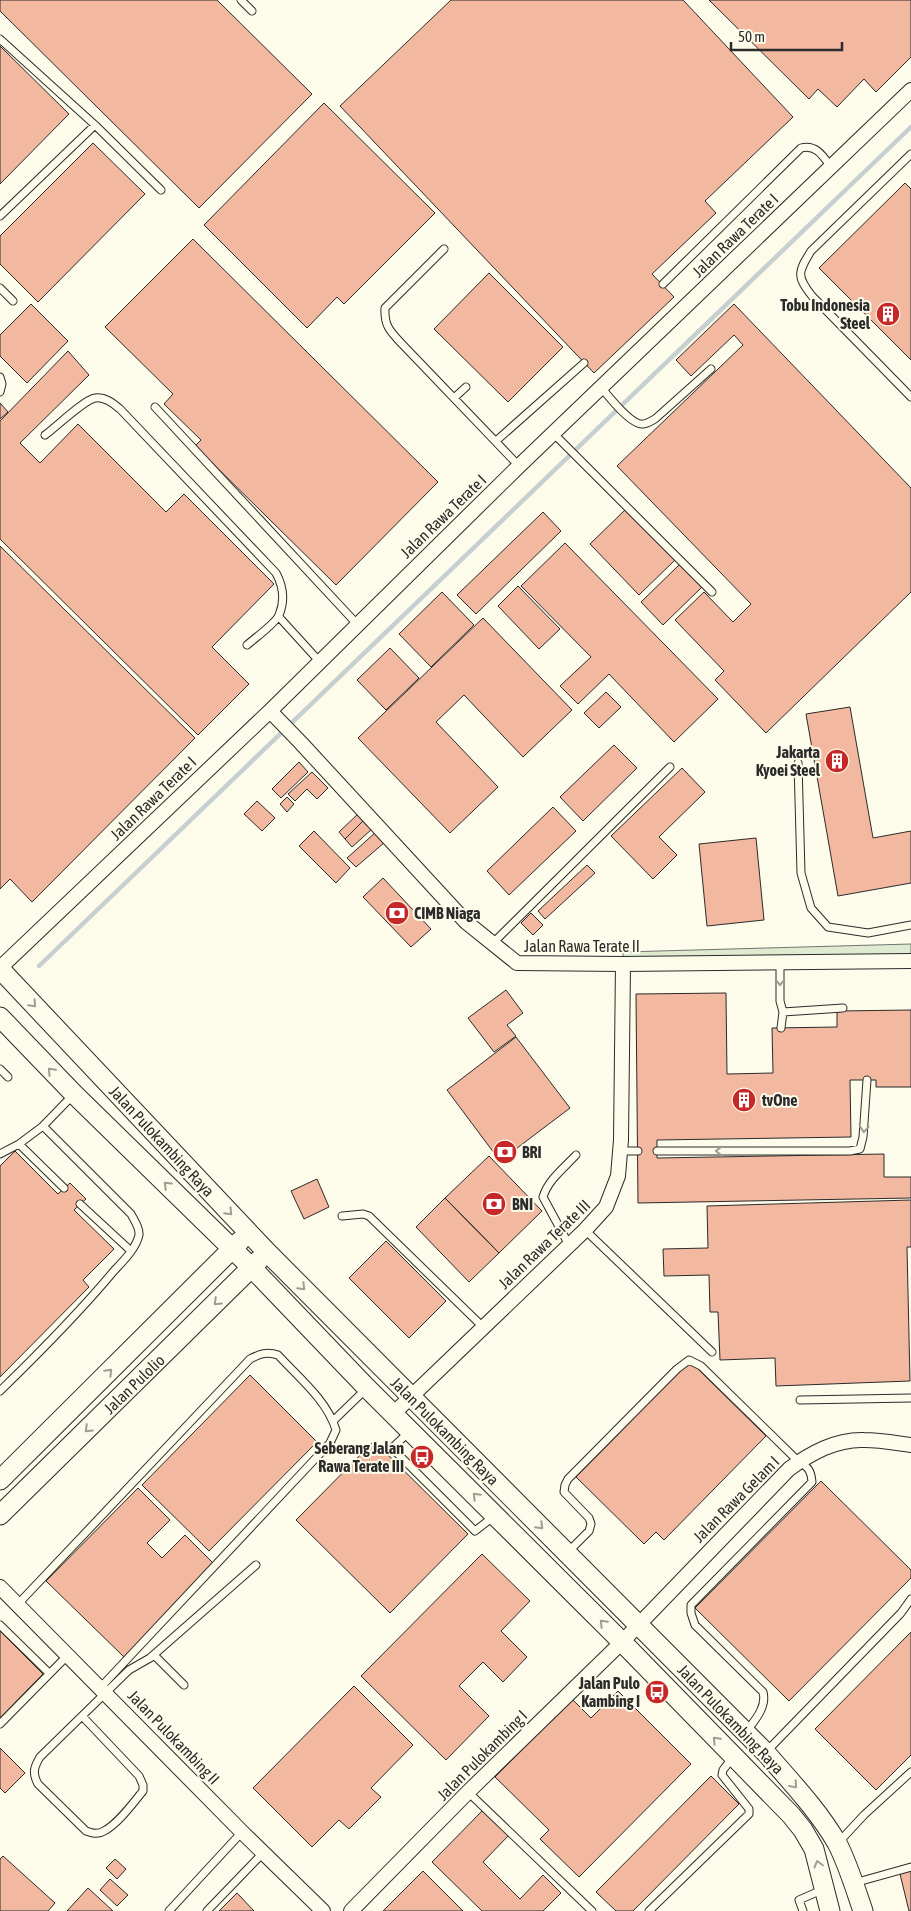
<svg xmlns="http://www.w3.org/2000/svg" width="911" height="1911" font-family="'Asap Condensed',sans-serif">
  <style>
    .green { fill: #deebd1; stroke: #74746e }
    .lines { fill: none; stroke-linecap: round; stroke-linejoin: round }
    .stream { stroke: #c7d0d0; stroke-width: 4.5 }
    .building { fill: #f2b8a0; stroke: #2b2b2b }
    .lane-casing { stroke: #2b2b2b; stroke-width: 9 }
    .street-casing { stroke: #2b2b2b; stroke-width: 16 }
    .secondary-casing { stroke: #2b2b2b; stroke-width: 21 }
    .lane { stroke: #fdfbea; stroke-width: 7 }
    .street { stroke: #fdfbea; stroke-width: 14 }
    .secondary { stroke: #fdfbea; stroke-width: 19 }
    .oneway { stroke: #9e9d94 }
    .labels { text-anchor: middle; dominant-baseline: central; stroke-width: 4; stroke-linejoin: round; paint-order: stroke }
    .street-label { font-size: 16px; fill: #2b2b2b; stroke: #fdfbea }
    .poi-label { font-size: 16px; font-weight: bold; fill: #2b2b2b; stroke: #fdfbea; text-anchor: end }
  </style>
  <rect width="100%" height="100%" fill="#fdfbea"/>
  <path class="green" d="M911 944V961L623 964V952Z"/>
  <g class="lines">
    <path class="stream" d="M39 966 911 127"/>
  </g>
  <path class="building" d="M0 0H217L312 94 199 208 0 11Z
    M451 0H683L793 117 705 201 716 213 652 274 674 297 594 373 340 106Z
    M709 0H911V57L876 92 864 79 837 107 818 89 809 99Z
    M0 46 69 114 0 184Z
    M324 103 435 213 344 304 337 297 307 328 204 225Z
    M93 143 145 194 38 302 0 264V236Z
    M905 183 911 189V360L819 268Z
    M193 239 438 482 336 585 195 446 201 440 164 404 173 394 105 327Z
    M489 273 563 347 508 402 434 329Z
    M31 304 68 341 27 383 0 356V335Z
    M734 304 911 488V592L766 733 715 680 724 671 675 620 704 592 733 622 751 604 617 466 743 345 734 335 691 376 676 360Z
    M68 351 89 375 20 443 40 463 78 424 166 512 184 494 274 584 212 647 249 684 198 735 0 539V421Z
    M0 403 8 412 0 419Z
    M626 509 675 560 639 595 590 544Z
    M543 512 561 531 476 614 457 595Z
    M565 543 718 699 674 742 609 674 578 704 560 686 591 657 521 586Z
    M0 546 195 738 32 902 10 879 0 889Z
    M680 564 702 587 663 625 641 602Z
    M518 586 560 629 539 649 498 606Z
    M442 592 474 625 431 667 399 634Z
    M483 618 572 710 523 757 464 695 436 722 498 787 450 833 358 738Z
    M390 648 419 678 386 710 357 680Z
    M606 692 621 707 599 728 584 713Z
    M850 707 873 838 911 831V883L838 896 806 714Z
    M614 745 637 768 583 821 560 797Z
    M299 762 308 772 281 798 272 789Z
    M682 768 705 792 659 837 677 855 653 879 611 836Z
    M312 772 328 788 317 799 307 789 295 801 288 794Z
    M287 797 294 804 287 812 280 804Z
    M257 801 275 818 262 831 244 814Z
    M553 807 576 831 509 895 487 871Z
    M358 814 364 820 345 839 339 832Z
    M364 820 372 829 352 847 345 839Z
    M314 831 350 868 336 883 299 846Z
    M376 832 385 842 356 867 347 858Z
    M756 838 764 920 707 926 699 844Z
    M587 865 595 873 545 919 538 911Z
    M383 878 431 929 411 947 363 897Z
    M531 913 543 925 533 935 521 923Z
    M506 990 523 1013 507 1025 516 1036 494 1052 468 1018Z
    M726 993 727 1074 773 1073 772 1028 837 1027V1011L911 1010V1087H876V1080H850L851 1137 657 1140V1158L884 1154V1177H911V1198L638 1203 636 994Z
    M516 1037 570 1108 500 1161 447 1090Z
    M15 1151 58 1194 70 1183 86 1199 74 1210 114 1249 83 1280 89 1287 0 1377V1166Z
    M489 1156 542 1211 499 1253 445 1198Z
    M317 1179 329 1207 304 1219 291 1191Z
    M445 1198 499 1253 469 1282 416 1227Z
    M911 1200V1247H907L910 1381 776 1386 775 1358 720 1360 718 1312H710L709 1275 664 1276 663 1249 708 1248 707 1206Z
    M386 1241 446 1301 409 1338 349 1278Z
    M690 1361 766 1436 664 1540 656 1532 644 1544 576 1477Z
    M250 1375 317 1442 209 1551 142 1485Z
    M374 1441 468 1534 390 1613 296 1520Z
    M821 1481 911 1570V1578L789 1701 695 1608Z
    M138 1488 170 1520 147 1543 162 1558 185 1535 215 1565 124 1657 46 1581Z
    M482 1554 530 1601 501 1631 527 1657 503 1682 483 1662 459 1686 489 1716 446 1760 361 1676Z
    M0 1631 43 1674 0 1718Z
    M911 1632V1755L876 1790 815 1729Z
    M354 1686 413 1745 371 1788 381 1797 349 1829 339 1820 312 1847 253 1788Z
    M618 1691 691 1764 579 1877 540 1839 549 1830 495 1777 572 1699 591 1718Z
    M0 1748 25 1773 5 1793 0 1788Z
    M711 1776 739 1804 633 1911H616L596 1892Z
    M484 1809 510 1834 483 1862 520 1899 543 1875 561 1893 543 1911H482L432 1862Z
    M3 1856 55 1903 48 1911H0V1859Z
    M115 1859 126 1869 117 1879 106 1868Z
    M423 1871 463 1911H383Z
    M911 1871V1911H909L900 1874Z
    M110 1879 128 1895 117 1906 100 1890Z
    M88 1888 113 1911H67Z
    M237 1893 254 1911H219Z"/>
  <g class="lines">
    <g class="lane-casing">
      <path id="lane" d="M241 0 252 11
        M0 39 95 125 161 190
        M911 154 811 251C798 272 796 276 812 296L911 397
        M0 216 95 125
        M444 249 385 308C384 327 391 332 403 345L519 466
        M663 284 801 148C816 144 823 156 831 167
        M0 288 13 301
        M0 377 2 384 0 392
        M601 387C608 396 632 426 643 424 647 424 651 421 655 419L711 369
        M454 398 466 387
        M155 407 357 624
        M553 433 712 592
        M45 435C56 427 84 400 95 398 104 396 113 403 120 409L276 573C283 586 285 601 279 615 276 623 255 638 247 645
        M496 441 584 363
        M279 617 319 661
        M798 763 801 873 811 908 828 927 868 933 911 925
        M492 944 670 767
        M780 962V1001L783 1012 781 1028
        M783 1012 843 1008
        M0 1069 8 1077
        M43 1126 19 1144 64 1188
        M620 1151H638
        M657 1151H850L860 1149 863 1137 867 1080
        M0 1154 19 1144
        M80 1204 131 1251
        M342 1216 363 1214 369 1216 483 1327
        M585 1230 712 1352
        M569 1245 543 1197C548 1180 564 1168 576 1155
        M0 1391C39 1353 78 1314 113 1272 122 1262 136 1249 139 1235 140 1228 134 1220 131 1214L43 1126 73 1095
        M800 1400 911 1398
        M333 1421 367 1388
        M409 1432 392 1448 475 1531 493 1517
        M567 1553 589 1531 591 1524 589 1518 564 1492 565 1485 568 1479 677 1369 689 1360 701 1366 799 1462C808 1467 811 1470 812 1482L691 1605V1613L695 1625 763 1692C767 1707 755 1720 746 1732
        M18 1604 250 1359C260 1354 267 1351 278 1355 298 1377 327 1400 336 1430L330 1443 100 1688
        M0 1625 49 1673
        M154 1655 184 1685
        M83 1717 139 1776 143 1785V1791C133 1803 118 1824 104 1831 98 1835 92 1833 86 1831L38 1784C32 1773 34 1767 40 1757L129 1670 150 1658 256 1565
        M0 1724 68 1655
        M766 1752 901 1613 911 1599
        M468 1792 592 1911
        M838 1843 864 1815 911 1772
        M854 1883 911 1867
        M169 1911 242 1832
        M207 1911 263 1853
        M649 1911 749 1814V1809L722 1775 723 1770 733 1757
        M803 1911 799 1900 824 1889"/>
    </g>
    <g class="street-casing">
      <path id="street" d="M270 711 301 743 466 922 517 963 623 964 911 961
        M0 968 270 711 519 466 911 90
        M394 1413 585 1230 606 1207 618 1176 621 1140 623 964
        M0 1587 242 1832 323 1911
        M351 1911 468 1792 622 1642 789 1469C811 1453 836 1439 864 1440 880 1440 896 1443 911 1445"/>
    </g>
    <g class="secondary-casing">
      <path id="secondary" d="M0 969 267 1252 766 1753C791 1782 818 1810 837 1843 848 1864 855 1888 863 1911
        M0 1017 74 1094 252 1268 367 1388 622 1642 791 1815 803 1830 814 1849 830 1911
        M0 1480 240 1241
        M0 1515 259 1260"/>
    </g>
    <use href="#lane" class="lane"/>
    <use href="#street" class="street"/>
    <use href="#secondary" class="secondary"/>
  </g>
  <defs><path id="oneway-chevron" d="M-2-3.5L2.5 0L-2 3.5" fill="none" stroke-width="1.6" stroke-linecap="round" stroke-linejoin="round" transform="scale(1.25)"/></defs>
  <g class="oneway">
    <use href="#oneway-chevron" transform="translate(780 982) rotate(91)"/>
    <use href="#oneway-chevron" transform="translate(33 1004) rotate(47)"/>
    <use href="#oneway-chevron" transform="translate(51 1071) rotate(-134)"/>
    <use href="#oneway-chevron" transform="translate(864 1129) rotate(94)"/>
    <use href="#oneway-chevron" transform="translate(719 1151) rotate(180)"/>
    <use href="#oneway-chevron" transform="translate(167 1185) rotate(-136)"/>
    <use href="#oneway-chevron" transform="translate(229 1212) rotate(47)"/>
    <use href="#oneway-chevron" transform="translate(302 1287) rotate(45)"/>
    <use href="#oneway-chevron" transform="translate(217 1302) rotate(136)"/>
    <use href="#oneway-chevron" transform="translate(109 1372) rotate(-45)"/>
    <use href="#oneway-chevron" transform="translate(88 1429) rotate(136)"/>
    <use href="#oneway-chevron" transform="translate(476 1496) rotate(-135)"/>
    <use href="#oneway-chevron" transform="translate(540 1526) rotate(45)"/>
    <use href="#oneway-chevron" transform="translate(603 1623) rotate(-135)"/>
    <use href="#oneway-chevron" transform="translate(716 1740) rotate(-134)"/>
    <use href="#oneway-chevron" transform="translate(794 1785) rotate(49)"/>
    <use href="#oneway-chevron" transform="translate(818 1864) rotate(-105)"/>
  </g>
  <defs>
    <g id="building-disc" transform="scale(1.25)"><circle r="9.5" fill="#c62828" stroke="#fdfbea"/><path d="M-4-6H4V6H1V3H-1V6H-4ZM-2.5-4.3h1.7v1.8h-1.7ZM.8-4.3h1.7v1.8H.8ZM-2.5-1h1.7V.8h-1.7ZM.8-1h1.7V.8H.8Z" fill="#fff"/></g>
    <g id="bank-disc" transform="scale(1.25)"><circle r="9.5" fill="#c62828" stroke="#fdfbea"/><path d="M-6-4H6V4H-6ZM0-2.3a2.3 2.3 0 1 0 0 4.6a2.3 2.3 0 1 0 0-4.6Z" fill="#fff"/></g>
    <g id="bus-disc" transform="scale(1.25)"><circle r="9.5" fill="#c62828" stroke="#fdfbea"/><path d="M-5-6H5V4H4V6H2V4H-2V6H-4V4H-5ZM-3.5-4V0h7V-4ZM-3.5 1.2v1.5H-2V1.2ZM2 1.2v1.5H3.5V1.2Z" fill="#fff"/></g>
  </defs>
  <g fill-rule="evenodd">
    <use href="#building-disc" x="888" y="314"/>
    <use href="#building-disc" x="837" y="761"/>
    <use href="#bank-disc" x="397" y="913"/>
    <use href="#building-disc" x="744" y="1100"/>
    <use href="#bank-disc" x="505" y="1152"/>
    <use href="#bank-disc" x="494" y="1204"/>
    <use href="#bus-disc" x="422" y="1457"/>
    <use href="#bus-disc" x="657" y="1692"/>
  </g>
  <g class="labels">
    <g class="street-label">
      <text transform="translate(735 235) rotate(-44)">Jalan Rawa Terate I</text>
      <text transform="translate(443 516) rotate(-44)">Jalan Rawa Terate I</text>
      <text transform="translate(153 798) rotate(-44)">Jalan Rawa Terate I</text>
      <text x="582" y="946">Jalan Rawa Terate II</text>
      <text transform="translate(162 1141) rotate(47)">Jalan Pulokambing Raya</text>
      <text transform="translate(544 1244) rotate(-44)">Jalan Rawa Terate III</text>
      <text transform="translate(134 1384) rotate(-44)">Jalan Pulolio</text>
      <text transform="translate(445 1431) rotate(45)">Jalan Pulokambing Raya</text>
      <text transform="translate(736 1499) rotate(-45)">Jalan Rawa Gelam I</text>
      <text transform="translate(731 1719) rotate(46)">Jalan Pulokambing Raya</text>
      <text transform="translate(174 1737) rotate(46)">Jalan Pulokambing II</text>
      <text transform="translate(482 1755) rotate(-45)">Jalan Pulokambing I</text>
    </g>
    <g class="poi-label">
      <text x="870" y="305">Tobu Indonesia<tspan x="870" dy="18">Steel</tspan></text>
      <text x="820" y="752">Jakarta<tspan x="820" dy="18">Kyoei Steel</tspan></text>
      <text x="414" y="913" text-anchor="start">CIMB Niaga</text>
      <text x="762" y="1100" text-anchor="start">tvOne</text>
      <text x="522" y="1152" text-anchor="start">BRI</text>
      <text x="512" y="1204" text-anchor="start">BNI</text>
      <text x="404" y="1448">Seberang Jalan<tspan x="404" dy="18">Rawa Terate III</tspan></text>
      <text x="640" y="1683">Jalan Pulo<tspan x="640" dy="18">Kambing I</tspan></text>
    </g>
  </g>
  <path d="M731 42v8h111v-8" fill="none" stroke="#2b2b2b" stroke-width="2.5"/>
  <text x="738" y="42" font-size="15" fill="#2b2b2b" stroke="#fdfbea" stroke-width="4" paint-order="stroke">50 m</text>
</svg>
